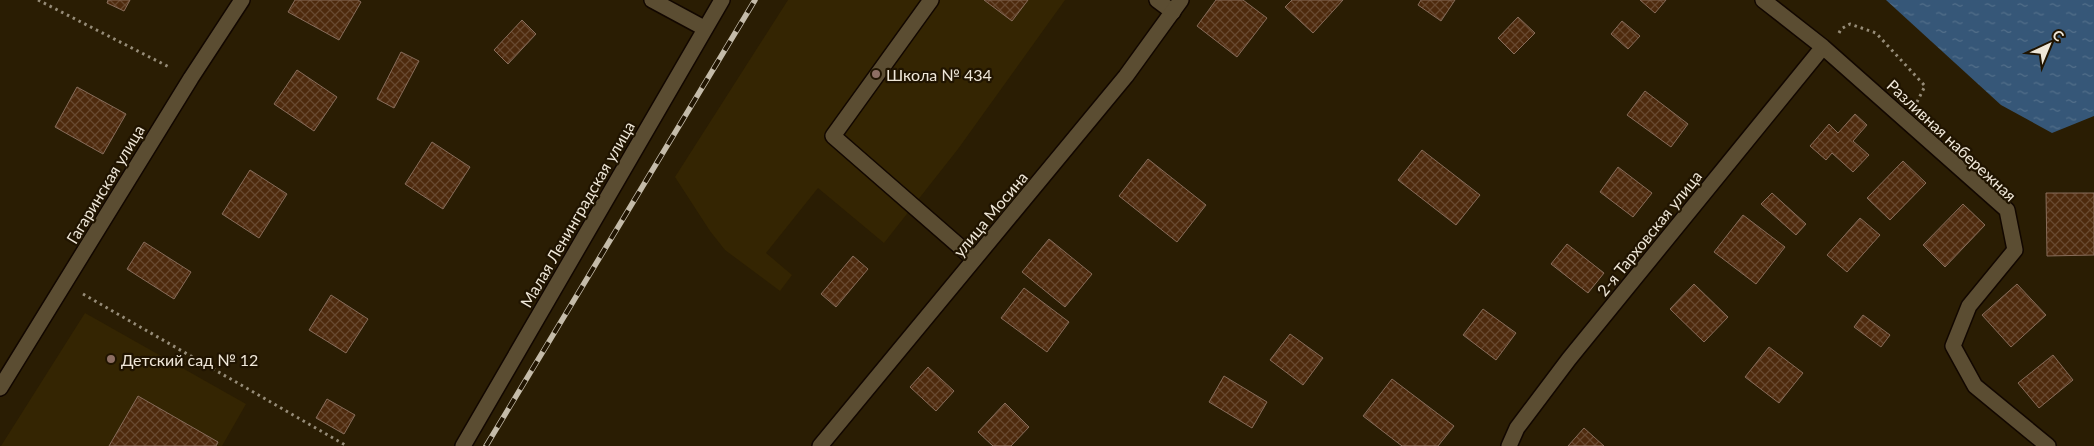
<svg xmlns="http://www.w3.org/2000/svg" width="2094" height="446" font-family="Lato,sans-serif">
  <style>
    .built { fill: #342502 }
    .water { fill: url(#water-ripples) }
    .building { fill: url(#building-cross-hatch); stroke: #876c5a }
    .lines { fill: none; stroke-linecap: round; stroke-linejoin: round }
    .service-casing { stroke: #120700; stroke-width: 18 }
    .minor-casing { stroke: #120700; stroke-width: 18 }
    .tertiary-casing { stroke: #120700; stroke-width: 18 }
    .path { stroke: #968c78; stroke-width: 3; stroke-dasharray: 2.5 4; stroke-linecap: butt }
    .service { stroke: #5b4d32; stroke-width: 15 }
    .minor { stroke: #5b4d32; stroke-width: 15 }
    .tertiary { stroke: #5b4d32; stroke-width: 15 }
    .rail-casing { stroke: #c4bba9; stroke-width: 5.5 }
    .rail { stroke: #201400; stroke-width: 4; stroke-dasharray: 11; stroke-linecap: butt }
    .education-dot { fill: #8d6e63; stroke: #201400; stroke-width: 2 }
    .labels { text-anchor: middle; dominant-baseline: central; stroke-width: 4.5; stroke-linejoin: round; paint-order: stroke }
    .poi-label { font-size: 16px; fill: #efe7d8; stroke: #201400; text-anchor: start }
    .street-label { font-size: 16px; fill: #efe7d8; stroke: #201400 }
  </style>
  <defs>
    <pattern id="water-ripples" width="26" height="14" patternUnits="userSpaceOnUse" patternTransform="scale(1.25)"><rect width="26" height="14" fill="#365778"/><path d="M2 4q2-2 4 0t4 0M15 11q2-2 4 0t4 0" fill="none" stroke="#536f8a"/></pattern>
    <pattern id="building-cross-hatch" width="8" height="8" patternUnits="userSpaceOnUse" patternTransform="scale(1.25)"><rect width="8" height="8" fill="#4e2a0d"/><path d="M0 0l8 8M0 8l8-8" fill="none" stroke="#684930"/></pattern>
  </defs>
  <rect width="100%" height="100%" fill="#2a1d03"/>
  <path class="built" d="M788 0H1065L958 149 884 243 818 188 766 253 792 275 780 291 725 250 710 231 675 177Z
    M85 313 246 404 222 446H1Z"/>
  <path class="water" d="M1886 0H2094V116L2052 133 2001 105Z"/>
  <path class="building" d="M108 0H130L124 11 107 3Z
    M295 0H358L361 2 339 40 288 12Z
    M984 0H1028L1012 21Z
    M1216 0H1243L1267 18 1237 57 1197 26Z
    M1292 0H1343L1313 33 1285 7Z
    M1421 0H1455L1441 21 1418 5Z
    M1640 0H1666L1655 13Z
    M1518 17 1535 33 1514 54 1498 38Z
    M522 20 536 34 508 64 494 50Z
    M1622 21 1640 36 1628 49 1611 34Z
    M401 52 419 61 394 108 377 99Z
    M297 70 337 97 314 131 274 104Z
    M77 87 126 114 103 154 55 127Z
    M1645 91 1688 124 1671 147 1627 115Z
    M1855 114 1867 125 1853 141 1869 155 1853 172 1832 153 1826 160 1810 146 1829 124 1838 133Z
    M432 142 470 167 443 209 405 184Z
    M1422 150 1480 195 1456 225 1398 180Z
    M1148 159 1206 205 1177 242 1119 196Z
    M1903 161 1926 183 1890 220 1867 198Z
    M1618 167 1652 193 1633 217 1600 192Z
    M250 170 287 194 259 238 222 214Z
    M1772 193 1806 224 1796 235 1761 204Z
    M2046 193H2094V255L2047 256Z
    M1963 204 1985 225 1945 267 1923 245Z
    M1743 215 1785 247 1756 284 1714 252Z
    M1860 218 1880 235 1847 272 1827 255Z
    M1049 239 1092 274 1065 307 1022 272Z
    M144 242 191 272 174 299 127 269Z
    M1567 244 1604 273 1588 293 1551 264Z
    M853 256 868 269 836 307 821 294Z
    M1694 284 1728 317 1704 342 1670 309Z
    M2017 284 2046 315 2011 347 1982 315Z
    M1024 288 1069 322 1047 352 1001 318Z
    M331 295 368 319 346 353 309 330Z
    M1483 309 1516 333 1496 360 1463 335Z
    M1863 315 1890 335 1881 347 1854 327Z
    M1290 334 1323 358 1303 385 1270 360Z
    M1769 347 1803 373 1779 403 1745 377Z
    M2053 355 2073 380 2039 408 2018 383Z
    M928 367 954 391 936 411 910 387Z
    M1224 376 1267 402 1252 428 1209 402Z
    M1392 379 1454 426 1438 446H1402L1363 416Z
    M138 396 218 442 216 446H109Z
    M327 399 355 415 344 434 316 418Z
    M1005 403 1029 427 1011 446H993L978 432Z
    M1584 428 1604 446H1568Z"/>
  <g class="lines">
    <g class="service-casing">
      <path id="service" d="M931 0 833 136 974 259
        M1157 0 1173 12"/>
    </g>
    <g class="minor-casing">
      <path id="minor" d="M652 0 704 28
        M1763 0 1823 47 2007 210 2015 250 1969 306 1953 346 1975 386 2048 446
        M0 388 191 78 242 0
        M463 446 722 0
        M1509 446 1517 428 1569 359 1823 47"/>
    </g>
    <g class="tertiary-casing">
      <path id="tertiary" d="M820 446 1126 76 1181 0"/>
    </g>
    <path class="path" d="M38 0 171 68
      M1839 33 1841 29 1850 24 1876 33 1925 86 1917 102
      M83 294 347 446"/>
    <use href="#service" class="service"/>
    <use href="#minor" class="minor"/>
    <use href="#tertiary" class="tertiary"/>
    <g class="rail-casing">
      <path id="rail" d="M486 446 755 0"/>
    </g>
    <use href="#rail" class="rail"/>
  </g>
  <g class="education-dot">
    <circle cx="876" cy="74" r="5"/>
    <circle cx="111" cy="359" r="5"/>
  </g>
  <g class="labels">
    <g class="poi-label">
      <text x="886" y="74">Школа № 434</text>
      <text x="121" y="359">Детский сад № 12</text>
    </g>
    <g class="street-label">
      <text transform="translate(1952 140) rotate(43)">Разливная набережная</text>
      <text transform="translate(105 184) rotate(-59)">Гагаринская улица</text>
      <text transform="translate(577 214) rotate(-60)">Малая Ленинградская улица</text>
      <text transform="translate(990 214) rotate(-50)">улица Мосина</text>
      <text transform="translate(1649 233) rotate(-51)">2-я Тарховская улица</text>
    </g>
  </g>
  <g transform="translate(2049 45) rotate(44)" stroke="#201400" stroke-width="4" paint-order="stroke">
  <path d="M0-4L9 19L0 12L-9 19Z" fill="#efe7d8"/>
  <text y="-8" font-size="14" font-weight="bold" text-anchor="middle" fill="#efe7d8">С</text>
  </g>
</svg>
